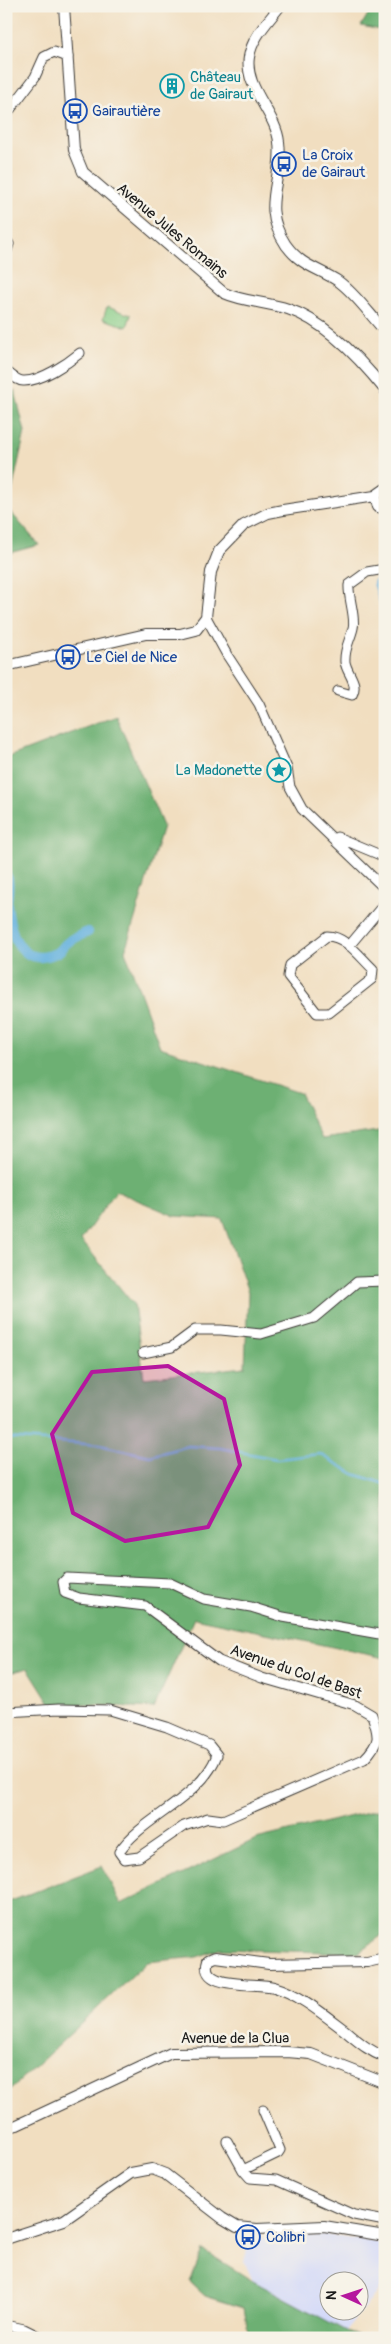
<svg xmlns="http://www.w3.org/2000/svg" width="391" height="2344" font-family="Pangolin,sans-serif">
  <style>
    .built { fill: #d3d9f9; fill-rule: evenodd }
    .green { fill: #87cc86; stroke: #527451 }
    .forest { fill: #6db073; stroke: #446648; fill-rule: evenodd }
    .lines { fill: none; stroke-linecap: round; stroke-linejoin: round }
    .stream { stroke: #64b1de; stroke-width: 2.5 }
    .canal { stroke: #64b1de; stroke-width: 10 }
    .minor-casing { stroke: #3c3935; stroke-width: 11 }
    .tertiary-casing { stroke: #3c3935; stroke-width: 12 }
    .minor { stroke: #fff; stroke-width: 9 }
    .tertiary { stroke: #fff; stroke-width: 10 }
    .marked { fill: #b5179e; fill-opacity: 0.2; stroke: #b5179e; stroke-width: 4; stroke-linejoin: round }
    .labels { text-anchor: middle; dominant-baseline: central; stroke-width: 5; stroke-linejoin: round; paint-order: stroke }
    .culture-label { font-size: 15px; fill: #0d838f; stroke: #f7f3e8; text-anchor: start }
    .transit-label { font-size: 15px; fill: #164399; stroke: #f7f3e8; text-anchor: start }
    .street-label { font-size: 15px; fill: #1c1c1c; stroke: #f7f3e8 }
  </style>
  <rect width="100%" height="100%" fill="#f7f3e8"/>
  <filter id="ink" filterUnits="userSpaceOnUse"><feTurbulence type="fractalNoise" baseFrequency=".02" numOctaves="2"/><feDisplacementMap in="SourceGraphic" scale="10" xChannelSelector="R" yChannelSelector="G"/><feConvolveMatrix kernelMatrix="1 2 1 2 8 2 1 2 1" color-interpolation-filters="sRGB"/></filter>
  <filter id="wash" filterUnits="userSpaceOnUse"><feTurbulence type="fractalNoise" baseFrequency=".0096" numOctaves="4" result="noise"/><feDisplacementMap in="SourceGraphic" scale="20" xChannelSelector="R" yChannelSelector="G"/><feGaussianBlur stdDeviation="1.12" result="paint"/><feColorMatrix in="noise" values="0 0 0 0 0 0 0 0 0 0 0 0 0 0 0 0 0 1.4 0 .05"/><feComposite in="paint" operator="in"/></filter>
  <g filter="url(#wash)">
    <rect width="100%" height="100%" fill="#f1dec0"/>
    <path class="built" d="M326 2235 381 2243 385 2256V2282L346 2331 253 2281 244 2261 250 2239ZM328 2282H358V2312H328Z"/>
    <path class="green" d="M107 307 131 315 127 327 103 319Z"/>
    <path class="forest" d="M373 6H385V31L361 26Z
      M15 391 25 432 8 509 39 545 6 554V394Z
      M116 716 163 826 125 951 160 1047 300 1093 322 1139 385 1130V1658L194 1618 154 1708 50 1703 28 1668 6 1674V758ZM116 1191 175 1216 222 1219 248 1292 245 1367 144 1378 134 1305 81 1240Z
      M385 1808V1933L358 1953 220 1949 197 1957 147 1962 6 2094V1903L102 1866 121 1904 256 1839Z
      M203 2250 253 2281 346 2331 366 2338H249L244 2308 205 2296 190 2282Z"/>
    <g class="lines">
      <path class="stream" d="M6 1438 99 1445 150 1456 188 1446 220 1448 277 1459 320 1454 354 1474 385 1484"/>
      <path class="canal" d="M378 583 385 604
        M6 875C11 883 7 895 7 905 10 934 21 969 56 953 61 951 63 946 67 943 73 938 81 935 88 932"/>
    </g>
  </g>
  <g filter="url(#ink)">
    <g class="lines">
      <g class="minor-casing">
        <path id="minor" d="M6 115 35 77 44 57 54 52 68 57
          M6 239 9 244 6 254
          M6 371C11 375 17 381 23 381 40 382 68 363 80 353
          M206 617 227 655 259 704 287 768 290 787 302 809 383 887 385 896
          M338 691 352 695C359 683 347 674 345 662 344 648 350 641 353 628 356 618 348 597 349 585L367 572 385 569
          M337 837 385 857
          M327 936C346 936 360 957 373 969L372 979 329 1013H317L288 976 290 965Z
          M349 946 385 903
          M143 1353 172 1347 195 1330H221L261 1334 314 1318 357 1282 385 1281
          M6 1712 59 1709 110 1710 167 1727 209 1745 217 1755C201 1799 142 1817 119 1852L124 1859 139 1857 184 1826 208 1818 223 1820 364 1759C381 1742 379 1736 372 1715L355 1705 262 1678 219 1661 145 1606 79 1598 65 1593 63 1582 67 1578 170 1583 204 1599 251 1607 283 1617 385 1635
          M227 2141 243 2170 250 2178 276 2180 354 2215 385 2221
          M243 2170 278 2153 280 2150 263 2110
          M6 2325 24 2329 42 2338"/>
      </g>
      <g class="tertiary-casing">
        <path id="tertiary" d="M64 6 74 150 83 172 224 293C244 302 267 302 288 309 325 321 361 360 385 390
          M280 6C268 22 252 37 249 57 244 88 276 113 279 142 284 181 259 205 286 245 301 266 318 268 338 281 356 294 370 315 385 331
          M375 496 378 507 385 509
          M375 496 385 489
          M6 666 146 634H180L196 630 206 617 211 572 219 551 244 525 268 513 283 510 375 496
          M385 1958 367 1962 269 1964 215 1957 208 1960C198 1990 255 1982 274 1987 299 1994 323 2014 343 2029 357 2040 368 2051 385 2057
          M6 2128 17 2125 171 2053 287 2052 311 2054 385 2083
          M6 2239 64 2220 131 2173 152 2169 165 2174 222 2218 237 2227 257 2229 324 2226 385 2236"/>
      </g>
      <use href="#minor" class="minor"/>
      <use href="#tertiary" class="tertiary"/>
    </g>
  </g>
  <path class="marked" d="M168 1366 224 1399 240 1465 208 1527 125 1541 73 1513 52 1434 92 1372Z"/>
  <defs>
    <g id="building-ring" transform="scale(1.25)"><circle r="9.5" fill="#f7f3e8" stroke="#0f9aa8" stroke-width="1.5"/><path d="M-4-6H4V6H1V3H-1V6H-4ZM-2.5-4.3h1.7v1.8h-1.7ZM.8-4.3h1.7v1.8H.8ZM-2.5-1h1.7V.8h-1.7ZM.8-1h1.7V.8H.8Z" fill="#0f9aa8"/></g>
    <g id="bus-ring" transform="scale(1.25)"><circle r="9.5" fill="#f7f3e8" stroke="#1a4fb4" stroke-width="1.5"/><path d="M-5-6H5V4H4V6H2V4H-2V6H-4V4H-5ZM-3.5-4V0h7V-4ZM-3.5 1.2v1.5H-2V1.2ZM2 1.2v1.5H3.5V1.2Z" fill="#1a4fb4"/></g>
    <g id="sight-ring" transform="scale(1.25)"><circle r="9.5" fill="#f7f3e8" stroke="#0f9aa8" stroke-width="1.5"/><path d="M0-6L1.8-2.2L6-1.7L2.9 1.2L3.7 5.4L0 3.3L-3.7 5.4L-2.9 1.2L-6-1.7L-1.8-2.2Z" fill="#0f9aa8"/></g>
  </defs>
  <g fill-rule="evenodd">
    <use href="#building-ring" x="172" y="86"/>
    <use href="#bus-ring" x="75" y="111"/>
    <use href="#bus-ring" x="284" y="164"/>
    <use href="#bus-ring" x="68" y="657"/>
    <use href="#sight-ring" x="279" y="770"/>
    <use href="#bus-ring" x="248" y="2237"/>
  </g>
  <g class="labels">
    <g class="culture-label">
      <text x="190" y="77">Château<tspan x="190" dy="17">de Gairaut</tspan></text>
      <text x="262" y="770" text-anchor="end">La Madonette</text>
    </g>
    <g class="transit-label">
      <text x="92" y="111">Gairautière</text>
      <text x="302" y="155">La Croix<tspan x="302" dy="17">de Gairaut</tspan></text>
      <text x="86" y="657">Le Ciel de Nice</text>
      <text x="266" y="2237">Colibri</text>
    </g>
    <g class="street-label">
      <text transform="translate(172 231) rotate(40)">Avenue Jules Romains</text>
      <text transform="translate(296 1672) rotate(19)">Avenue du Col de Bast</text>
      <text x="235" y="2038">Avenue de la Clua</text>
    </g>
  </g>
  <rect width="391" height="2344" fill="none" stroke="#f7f3e8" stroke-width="25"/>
  <g transform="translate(344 2296) rotate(273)"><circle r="24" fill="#f7f3e8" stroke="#9f9d96"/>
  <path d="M0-4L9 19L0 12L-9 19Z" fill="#b5179e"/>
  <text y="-8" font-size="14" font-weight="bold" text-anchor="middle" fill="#1c1c1c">N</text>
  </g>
</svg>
